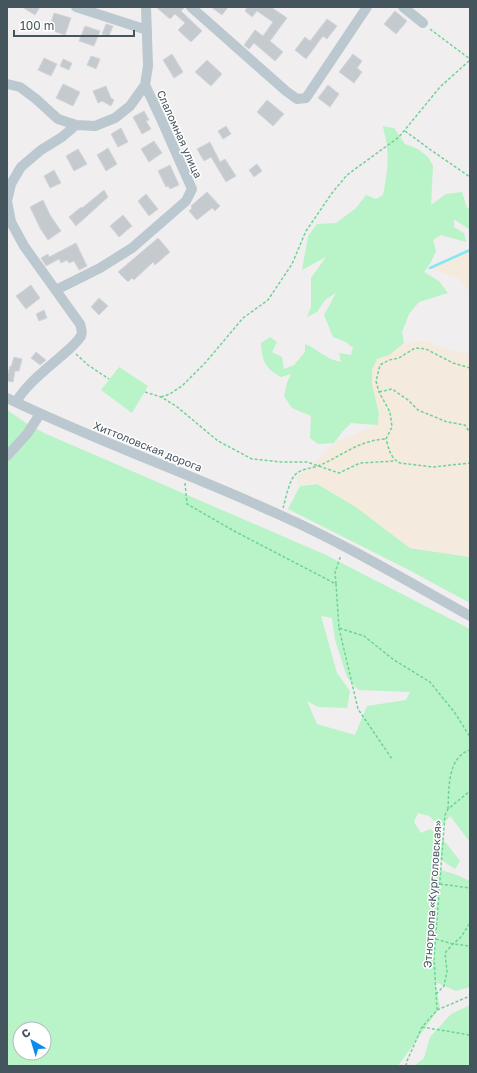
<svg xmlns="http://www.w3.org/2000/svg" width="477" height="1073" font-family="'Golos Text',sans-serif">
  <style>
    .green { fill: #b9f3c8; fill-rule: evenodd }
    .sand { fill: #f4eade }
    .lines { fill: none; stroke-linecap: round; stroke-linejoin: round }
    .stream { stroke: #82e9f3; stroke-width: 2.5 }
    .building { fill: #c5cacf; stroke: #d2d5db }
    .path { stroke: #6ed395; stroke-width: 1.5; stroke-dasharray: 3 2; stroke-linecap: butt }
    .minor { stroke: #bbc8cf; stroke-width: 10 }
    .labels { text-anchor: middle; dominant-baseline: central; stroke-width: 3; stroke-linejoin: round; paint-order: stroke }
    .street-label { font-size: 11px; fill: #45555d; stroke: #fff }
  </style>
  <rect width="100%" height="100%" fill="#f1eeef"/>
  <path class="green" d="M383 126 394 128 405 144 418 149 428 157 433 166 431 205 446 194 462 192 467 208 470 207V230L454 219V227L464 233 466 242 441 235 433 240 436 251 431 262 424 272 439 281 448 293 419 302 409 314 402 332 404 343 389 356 372 384 379 413 378 425 351 423 342 432 334 443 318 444 310 438 311 416 292 408 284 396 287 383 291 374 281 377C265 368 262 361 261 343L270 337 277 342 272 352 282 357 284 369 294 365 305 352V344C318 349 325 359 341 362L339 353 351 355 353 348 346 342 333 337 324 315 336 293 325 300 317 312 307 317 311 307V278L326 257 302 270 308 236 317 224 336 223 356 208 366 195 376 199 383 195C386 179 389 164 387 148 387 140 384 134 383 126Z
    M119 367 148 386 132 413 101 390Z
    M7 410 29 425 44 433 326 555 470 629V842L450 816 441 827 429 816 418 813 414 822 421 833 430 829 443 839 460 861 455 869 437 857 432 867 457 875 470 881V987L456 991 435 982 440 1007 398 1066H7ZM321 616 332 618 335 640 347 677 358 690 410 692 406 700 367 706 355 735 317 724 307 701 318 707 347 708 350 691 337 673ZM20 1029H44V1053H20Z
    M317 484 356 507 410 548 470 557V603L409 570 288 509 300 486Z
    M470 1005V1066H414L424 1058 430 1037 451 1014Z"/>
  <path class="sand" d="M470 250V293L460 279 430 268Z
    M424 341 465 354 470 352V557L410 548 356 507 317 483 297 485V477L314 464 334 443 378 425 379 413 372 384V370L377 359 389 355 404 343Z"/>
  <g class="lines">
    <path class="stream" d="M430 268 470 250"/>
  </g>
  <path class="building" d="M22 7H40L35 15Z
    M156 7H185L181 11 202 31 191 42 178 30 185 23 175 14 170 19Z
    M211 7H228L222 15Z
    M247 7H271L287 18 270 41 283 52 275 61 254 43 249 49 244 45 255 30 263 36 273 22 257 11 252 17 245 11Z
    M395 11 407 21 396 34 384 24Z
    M54 13 71 18 65 35 53 31 55 27 50 26Z
    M327 19 337 26 327 39 323 36 306 59 295 50 305 37 310 41Z
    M106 24 113 26 109 36 102 34Z
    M85 26 100 31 94 46 79 41Z
    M172 54 183 72 174 78 163 60Z
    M353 54 362 61 357 68 362 72 354 83 339 72Z
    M91 56 100 59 96 69 87 65Z
    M44 58 57 64 51 76 38 70Z
    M63 59 72 63 69 70 60 66Z
    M207 60 222 74 211 86 195 72Z
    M63 84 80 92 73 106 56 98Z
    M328 85 339 94 330 107 318 98Z
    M106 86 111 98 114 100 111 106 102 101 98 103 93 91Z
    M267 100 284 114 273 126 257 112Z
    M144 111 149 120 146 121 151 129 142 134 133 117Z
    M226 126 231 134 223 139 218 131Z
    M121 128 128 142 118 147 111 134Z
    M154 141 162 153 149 162 141 149Z
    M210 142 220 162 225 159 236 176 226 182 211 157 204 161 197 149Z
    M108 148 117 164 106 171 97 155Z
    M78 149 87 164 74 171 66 156Z
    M257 164 262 171 254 177 249 170Z
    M170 165 179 185 170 189 168 186 166 187 158 171Z
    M54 170 61 183 50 188 44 176Z
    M104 190 108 197 76 226 69 217 81 207 82 208Z
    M207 192 220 206 215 211 212 208 197 220 189 211 192 208 191 206Z
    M146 194 158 209 149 216 138 201Z
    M43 200 50 215 61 231 48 240 40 228 30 207Z
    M123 215 132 226 119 237 110 226Z
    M158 238 170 252 155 265 153 262 134 280 132 278 128 282 118 272Z
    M76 243 87 266 79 270 74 261 69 263 67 260 61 263 59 259 46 266 41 258 48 254 49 257Z
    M31 285 40 298 26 309 16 296Z
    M99 298 108 306 99 315 91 307Z
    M44 310 47 318 39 321 36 314Z
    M36 352 46 360 40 365 31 358Z
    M14 357 22 359 19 371H15L13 382 7 381V377L10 366 11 367Z"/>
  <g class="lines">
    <path class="path" d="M430 29 470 59
      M405 131 428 148 470 177
      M76 354 88 365 109 379
      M470 368 453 363 426 349 415 348 399 358 389 360 380 365 376 381 379 392 390 412 392 427 386 439C389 449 390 458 400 463L433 467 470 463
      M145 392 161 397 176 406 218 441 252 459 281 462H307L339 473 360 463 395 461
      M379 392 392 389 408 400 418 410 447 422 465 425 470 433
      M161 397 170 394 183 385 206 362 243 318 268 300 292 264 306 231 332 193 347 175 399 137 440 87 470 60
      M185 483 187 504 236 532 336 584 339 628 364 636 394 660 430 682 455 713 470 737
      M283 508C286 498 289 479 297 473 302 469 312 468 318 466 342 456 359 440 386 439
      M336 584 335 572 341 555
      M339 628 358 709 392 759
      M448 809C449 790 447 757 470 750
      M440 884 470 888
      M436 939 453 944 470 946
      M436 994 444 986 447 971 445 953 453 944 461 937 470 923
      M437 1010 434 958 445 815 448 809 470 791
      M422 1027 470 1035
      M406 1066 407 1061 422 1027 437 1010 470 996"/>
    <path class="minor" d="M76 7 147 30
      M191 7 286 91 297 99 306 98 367 7
      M403 7 423 23
      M7 84 20 87 36 99 58 119 76 125 95 126 115 118 130 106 145 85 148 66 146 7
      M56 290 100 268 132 248 186 201 192 189 161 119 145 85
      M7 398C96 441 190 474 280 515 345 544 407 581 470 616
      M16 402C26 385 44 371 59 358 67 351 76 344 81 336 83 331 81 328 80 324L24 246 11 222 7 201 11 184 21 167 41 150 62 137 76 125
      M7 456 27 434 40 414"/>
  </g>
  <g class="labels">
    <g class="street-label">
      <text transform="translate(180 134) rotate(66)">Слаломная улица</text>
      <text transform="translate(148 446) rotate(22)">Хиттоловская дорога</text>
      <text transform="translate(432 894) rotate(-86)">Этнотропа «Курголовская»</text>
    </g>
  </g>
  <rect width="477" height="1073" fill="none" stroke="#45555d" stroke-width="16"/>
  <g transform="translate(32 1041) rotate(322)"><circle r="19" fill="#ffffff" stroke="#b5bbbe"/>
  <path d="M0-3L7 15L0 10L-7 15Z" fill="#0a8aef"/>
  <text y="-6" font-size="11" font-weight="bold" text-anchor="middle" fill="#45555d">С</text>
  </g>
  <path d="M14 30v6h120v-6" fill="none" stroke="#45555d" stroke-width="2"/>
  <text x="20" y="30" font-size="12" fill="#45555d" stroke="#ffffff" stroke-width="3" paint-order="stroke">100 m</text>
</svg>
